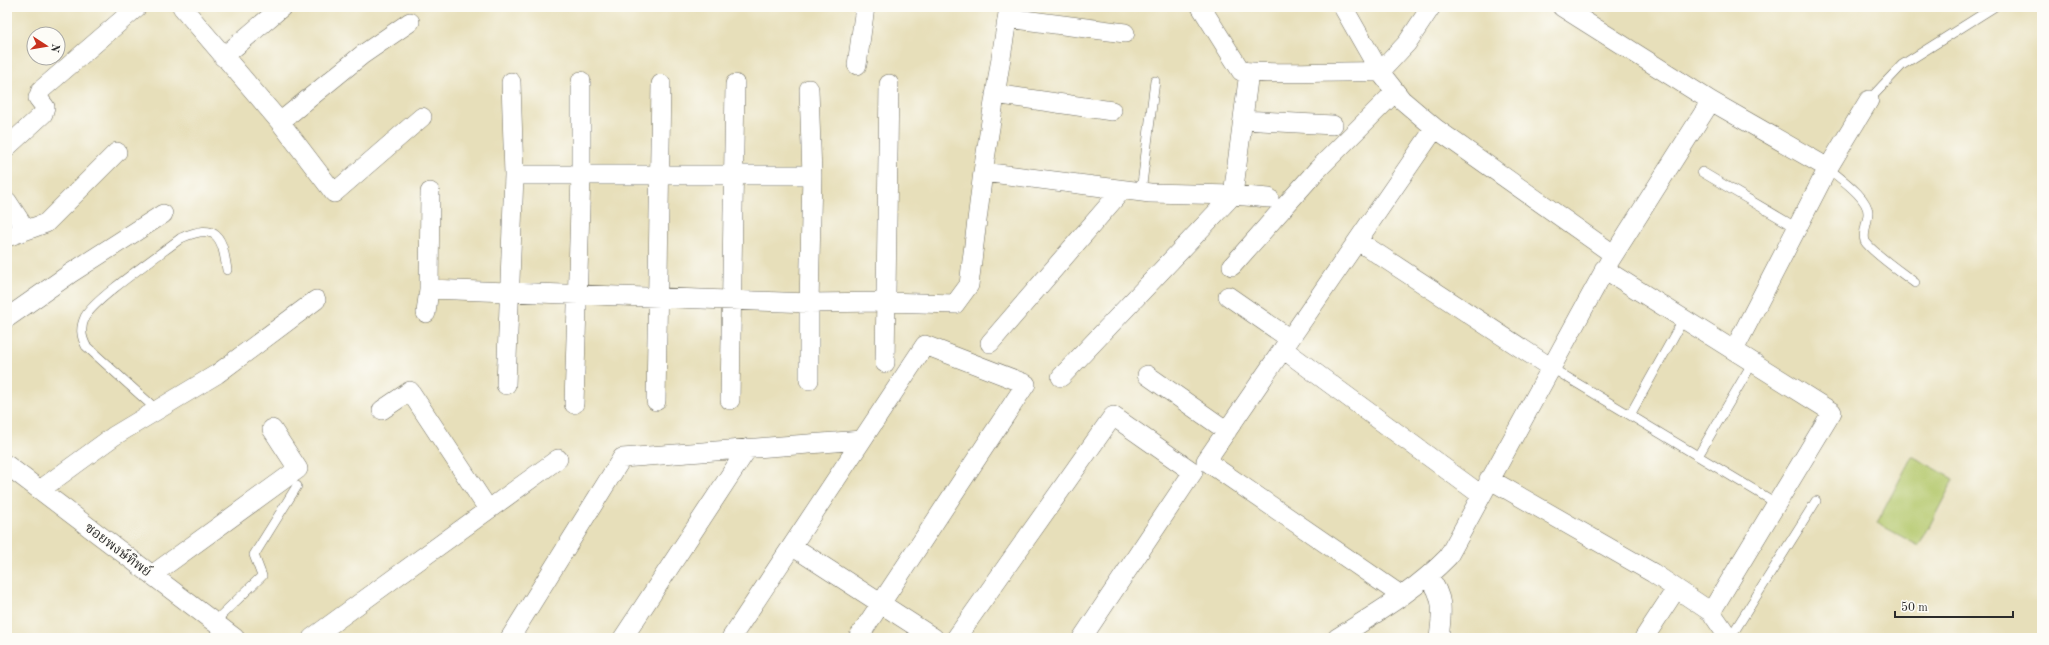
<svg xmlns="http://www.w3.org/2000/svg" width="2049" height="645" font-family="'Old Standard TT','Noto Serif Thai',serif">
  <style>
    .green { fill: #b4c86c; stroke: #707a4c }
    .lines { fill: none; stroke-linecap: round; stroke-linejoin: round }
    .service-casing { stroke: #6d6a5d; stroke-width: 10 }
    .minor-casing { stroke: #6d6a5d; stroke-width: 20 }
    .service { stroke: #fff; stroke-width: 9 }
    .minor { stroke: #fff; stroke-width: 19 }
    .labels { text-anchor: middle; dominant-baseline: central; stroke-width: 3; stroke-linejoin: round; paint-order: stroke }
    .street-label { font-size: 14px; fill: #2b2b2b; stroke: #fdfcf7 }
  </style>
  <rect width="100%" height="100%" fill="#fdfcf7"/>
  <filter id="ink" filterUnits="userSpaceOnUse"><feTurbulence type="fractalNoise" baseFrequency=".025" numOctaves="2"/><feDisplacementMap in="SourceGraphic" scale="8" xChannelSelector="R" yChannelSelector="G"/><feConvolveMatrix kernelMatrix="1 2 1 2 8 2 1 2 1" color-interpolation-filters="sRGB"/></filter>
  <filter id="wash" filterUnits="userSpaceOnUse"><feTurbulence type="fractalNoise" baseFrequency=".012" numOctaves="4" result="noise"/><feDisplacementMap in="SourceGraphic" scale="16" xChannelSelector="R" yChannelSelector="G"/><feGaussianBlur stdDeviation="0.9" result="paint"/><feColorMatrix in="noise" values="0 0 0 0 0 0 0 0 0 0 0 0 0 0 0 0 0 1.4 0 .05"/><feComposite in="paint" operator="in"/></filter>
  <g filter="url(#wash)">
    <rect width="100%" height="100%" fill="#e7dfba"/>
    <path class="green" d="M1912 456 1954 479 1919 546 1877 523Z"/>
  </g>
  <g filter="url(#ink)">
    <g class="lines">
      <g class="service-casing">
        <path id="service" d="M1869 100 1902 65 1994 7
          M1828 168C1839 178 1868 197 1868 213 1868 222 1862 232 1865 241 1870 251 1905 275 1915 283
          M1702 172 1797 228
          M1141 192 1155 81
          M1550 367 1776 503
          M157 410 86 346C81 336 80 328 85 317 94 299 162 253 181 238 218 222 222 237 227 270
          M1630 415 1684 318
          M1698 456 1753 362
          M214 622 262 576 254 555 297 486
          M1730 638 1816 501"/>
      </g>
      <g class="minor-casing">
        <path id="minor" d="M182 7 280 122 334 193 422 117
          M1201 7 1241 71C1287 76 1334 70 1380 72L1407 43 1431 7
          M1343 7 1380 72 1402 100 1435 128 1613 254
          M1562 7 1711 101 1828 168
          M1008 18 1125 33
          M223 57 282 7
          M857 65 865 7
          M809 89 812 175 809 303V380
          M995 94 1112 111
          M1243 120 1333 125
          M280 122 362 55 410 22
          M7 147 43 114 45 107 38 98 41 90 137 7
          M983 172 1150 193 1233 195 1269 198
          M514 175H812
          M7 201 26 230
          M7 237 46 223 117 152
          M1358 241 1550 367
          M1232 266 1317 170 1395 92
          M1604 269 1832 412 1711 612
          M429 289 809 303 884 302 955 304 969 285 983 172 1009 7
          M1228 296 1290 339
          M426 313 429 289 430 192
          M7 318 71 273 163 214
          M990 343 1122 190
          M1283 349 1481 495
          M1734 350 1828 168 1869 100
          M885 363 889 84
          M1147 375 1227 431
          M1061 377 1233 195 1249 72
          M506 385 514 175 511 82
          M730 400 735 84
          M656 401 661 84
          M574 404 581 175V81
          M382 410 410 391 488 509
          M7 465 235 638
          M1489 479 1653 573 1711 612 1729 638
          M40 490 114 436 217 374 316 300
          M792 546 934 638
          M152 575 298 469 272 429
          M1429 577C1445 599 1442 612 1439 638
          M1402 596 1206 461 1435 128
          M312 638 558 459
          M510 638 622 458 862 440
          M623 638 748 448
          M731 638 925 345 1026 384 858 638
          M956 638 1113 416 1193 472 1082 638
          M1337 638C1376 613 1415 591 1448 557L1609 262 1711 101
          M1644 638 1676 589"/>
      </g>
      <use href="#service" class="service"/>
      <use href="#minor" class="minor"/>
    </g>
  </g>
  <g class="labels">
    <g class="street-label">
      <text transform="translate(118 550) rotate(37)">ซอยพงษ์ทิพย์</text>
    </g>
  </g>
  <rect width="2049" height="645" fill="none" stroke="#fdfcf7" stroke-width="24"/>
  <g transform="translate(46 46) rotate(102)"><circle r="19" fill="#fdfcf7" stroke="#a9a8a5"/>
  <path d="M0-3L7 15L0 10L-7 15Z" fill="#c8321e"/>
  <text y="-6" font-size="11" font-weight="bold" text-anchor="middle" fill="#2b2b2b">N</text>
  </g>
  <path d="M1895 611v6h118v-6" fill="none" stroke="#2b2b2b" stroke-width="2"/>
  <text x="1901" y="611" font-size="12" fill="#2b2b2b" stroke="#fdfcf7" stroke-width="3" paint-order="stroke">50 m</text>
</svg>
